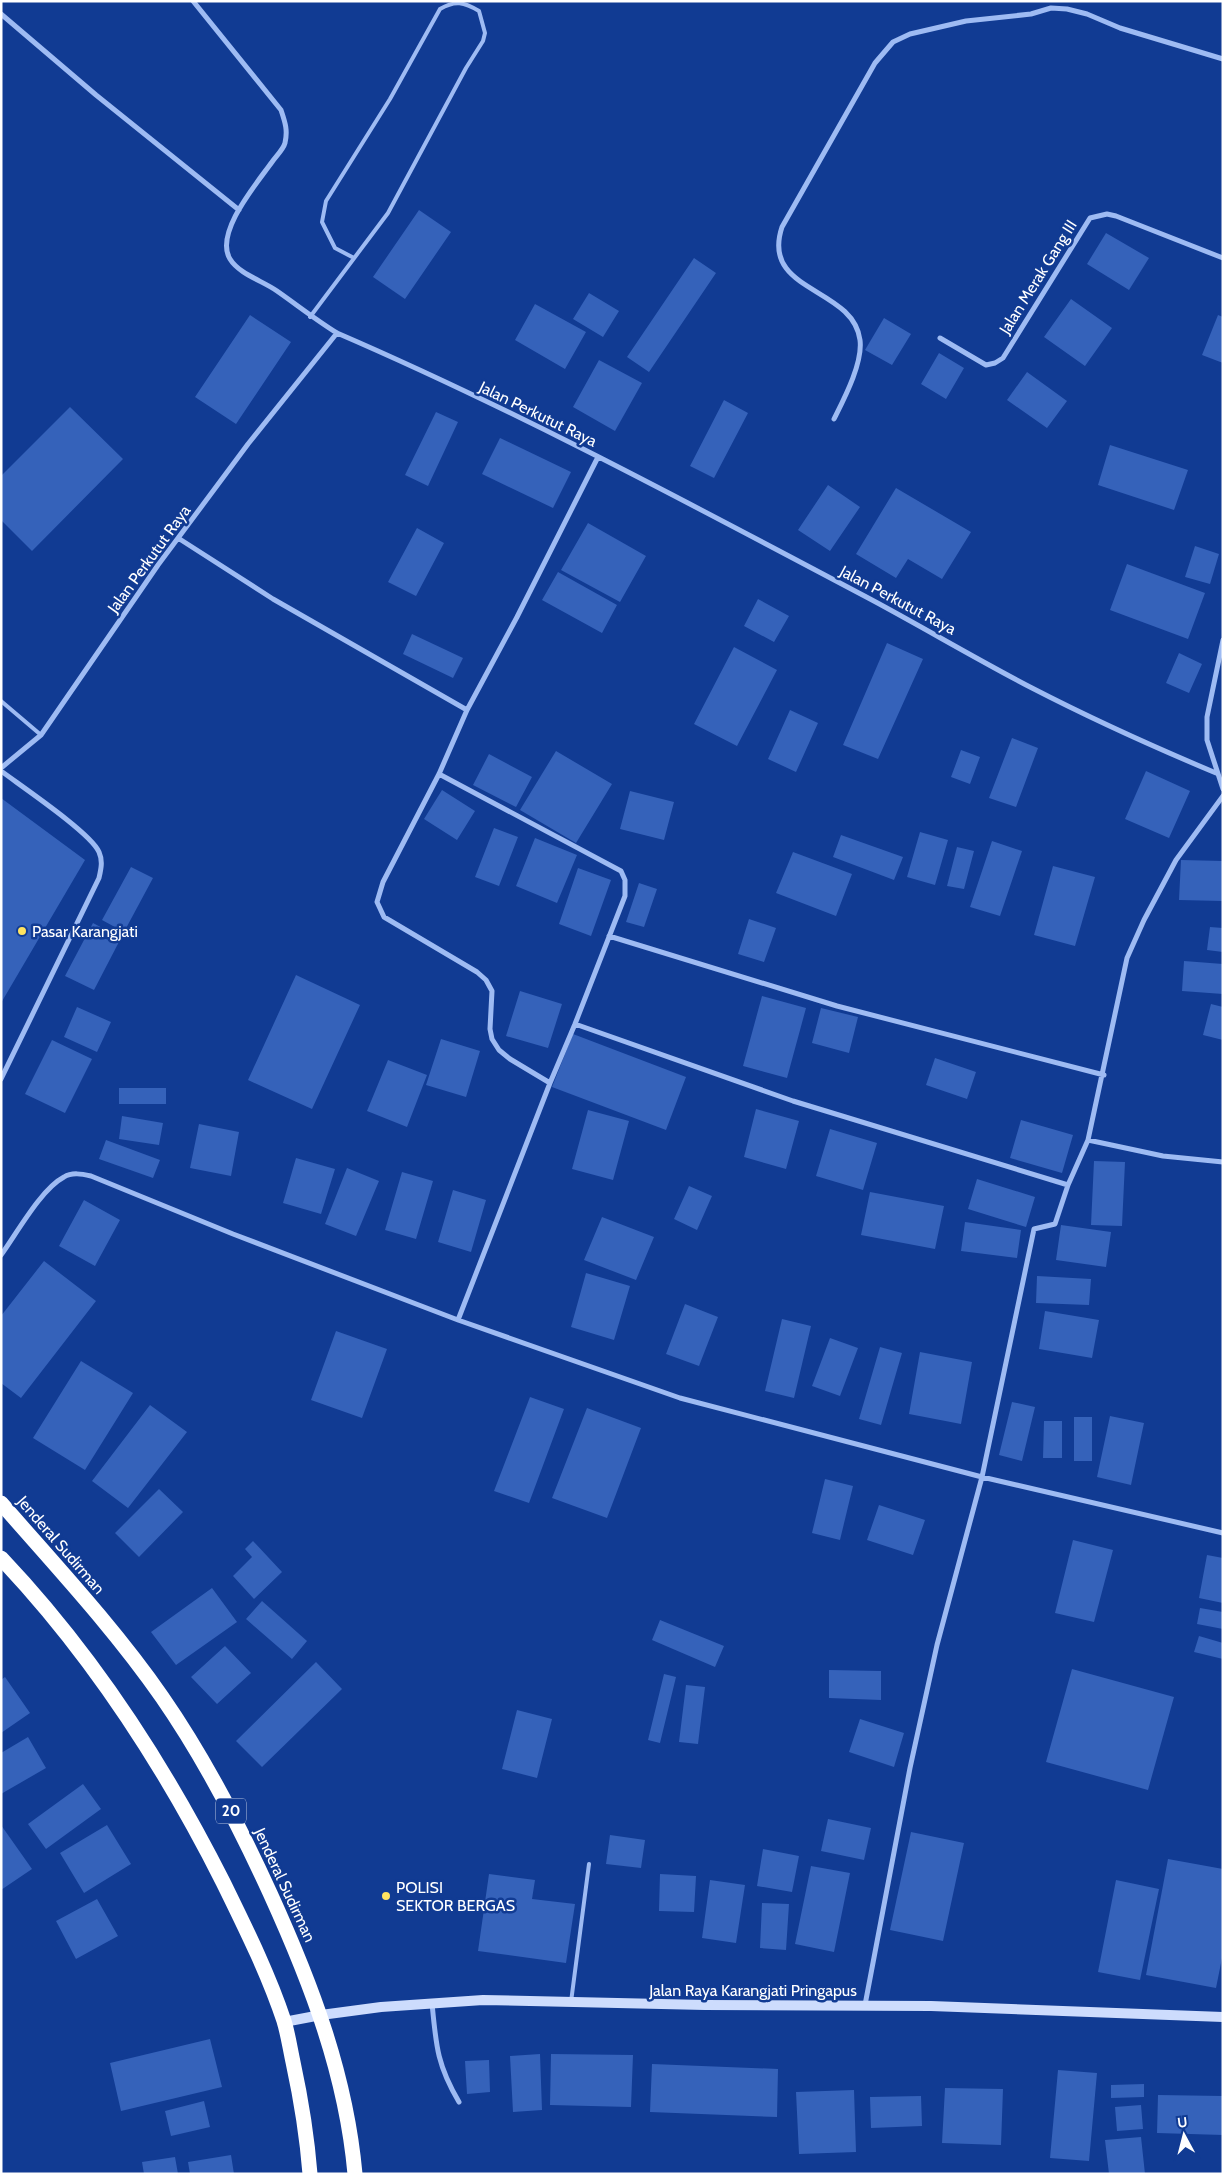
<svg xmlns="http://www.w3.org/2000/svg" width="1224" height="2175" font-family="Cabin,sans-serif">
  <style>
    .building { fill: #3562ba }
    .lines { fill: none; stroke-linecap: round; stroke-linejoin: round }
    .lane { stroke: #9ebbf3; stroke-width: 4 }
    .street { stroke: #9ebbf3; stroke-width: 5 }
    .secondary { stroke: #cddcfd; stroke-width: 10 }
    .highway { stroke: #fff; stroke-width: 15 }
    .poi-dot { fill: #ffe360; stroke: #113b93; stroke-width: 2 }
    .labels { text-anchor: middle; dominant-baseline: central; stroke-width: 5; stroke-linejoin: round; paint-order: stroke }
    .shield { fill: #113b93; stroke: #b8c4df; stroke-width: 1 }
    .shield-label { font-size: 15px; font-weight: bold; fill: #fff }
    .street-label { font-size: 16px; fill: #fff; stroke: #113b93 }
    .poi-label { font-size: 16px; fill: #fff; stroke: #113b93; text-anchor: start }
  </style>
  <rect width="100%" height="100%" fill="#113b93"/>
  <path class="building" d="M419 210 451 232 405 299 373 277Z
    M1106 233 1149 258 1129 290 1087 264Z
    M694 258 716 273 649 372 627 357Z
    M589 293 619 311 603 337 573 319Z
    M1071 299 1112 328 1085 366 1044 337Z
    M535 304 586 332 565 369 515 340Z
    M250 315 291 342 236 424 195 397Z
    M1218 315 1223 317V363L1202 355Z
    M884 318 911 334 892 365 865 350Z
    M939 353 964 368 946 399 921 384Z
    M599 360 642 383 615 431 573 407Z
    M1027 372 1067 401 1047 428 1007 400Z
    M724 400 748 413 714 478 690 466Z
    M70 407 123 459 32 551 1 520V476Z
    M436 412 458 422 428 486 405 475Z
    M500 438 571 472 553 508 482 474Z
    M1110 445 1188 470 1174 510 1098 485Z
    M828 485 860 507 830 551 798 530Z
    M896 488 971 532 942 579 908 559 896 578 856 554Z
    M588 523 646 556 620 602 561 570Z
    M417 528 444 543 416 596 388 582Z
    M1195 546 1219 554 1210 584 1185 577Z
    M1127 564 1205 593 1188 639 1110 610Z
    M558 572 617 605 602 633 542 600Z
    M758 599 789 616 774 642 744 626Z
    M412 634 463 658 453 678 403 654Z
    M887 643 923 659 878 759 843 745Z
    M734 647 777 670 737 746 694 724Z
    M1179 653 1202 664 1189 693 1166 683Z
    M790 710 818 723 796 772 768 759Z
    M1012 738 1038 748 1016 807 989 798Z
    M961 750 980 757 970 784 951 777Z
    M556 751 612 784 576 843 520 810Z
    M489 754 532 777 516 807 473 785Z
    M1146 771 1190 791 1169 838 1125 819Z
    M442 790 475 811 457 840 424 819Z
    M630 791 674 802 664 840 620 829Z
    M1 798 85 860 1 1003Z
    M494 828 518 837 499 886 475 877Z
    M920 832 948 840 935 885 907 877Z
    M841 835 903 857 894 880 833 857Z
    M535 838 577 855 557 903 516 886Z
    M992 841 1022 851 1000 916 970 907Z
    M957 847 974 851 964 889 947 886Z
    M793 852 852 874 836 916 776 893Z
    M1181 860 1223 861V901L1179 900Z
    M1053 866 1095 877 1075 946 1034 935Z
    M131 867 153 878 124 932 102 920Z
    M578 868 611 880 591 936 559 924Z
    M639 883 657 889 644 927 626 922Z
    M749 919 776 928 764 962 738 954Z
    M93 923 121 938 94 990 65 976Z
    M1210 927 1223 928V952L1207 950Z
    M1184 961 1223 964V994L1182 991Z
    M296 975 360 1005 312 1109 248 1080Z
    M520 991 562 1004 548 1048 506 1036Z
    M762 996 806 1008 787 1078 743 1066Z
    M1211 1004 1223 1007V1040L1203 1035Z
    M77 1007 111 1022 97 1052 64 1037Z
    M821 1008 858 1017 849 1053 812 1043Z
    M573 1034 686 1077 666 1130 552 1087Z
    M441 1039 480 1051 466 1097 426 1085Z
    M52 1040 92 1059 65 1113 25 1094Z
    M935 1058 976 1072 967 1099 926 1085Z
    M388 1060 427 1075 407 1127 367 1111Z
    M119 1088H166V1104H119Z
    M756 1109 799 1121 786 1169 744 1157Z
    M588 1110 629 1121 613 1180 572 1169Z
    M122 1116 163 1123 159 1145 119 1139Z
    M1021 1120 1073 1135 1062 1173 1010 1158Z
    M199 1124 239 1132 231 1176 190 1168Z
    M830 1129 877 1143 863 1190 816 1176Z
    M106 1140 160 1160 153 1178 99 1159Z
    M296 1158 335 1169 321 1214 283 1203Z
    M1094 1161 1125 1162 1122 1226 1091 1225Z
    M347 1168 379 1181 356 1236 325 1224Z
    M402 1172 433 1181 416 1239 385 1230Z
    M977 1179 1035 1197 1026 1227 968 1209Z
    M689 1186 712 1196 697 1230 674 1219Z
    M453 1190 486 1200 471 1252 438 1242Z
    M870 1192 944 1206 935 1249 861 1235Z
    M84 1200 120 1220 95 1266 59 1246Z
    M602 1217 654 1237 636 1280 584 1260Z
    M965 1222 1021 1230 1017 1258 961 1251Z
    M1061 1225 1111 1232 1106 1267 1056 1260Z
    M44 1261 96 1301 21 1398 1 1383V1316Z
    M586 1273 630 1286 614 1340 571 1327Z
    M1037 1276 1091 1279 1089 1305 1036 1303Z
    M685 1304 718 1317 699 1366 666 1354Z
    M1045 1311 1099 1320 1092 1358 1039 1349Z
    M782 1319 811 1326 794 1398 765 1391Z
    M336 1331 387 1349 362 1418 311 1400Z
    M830 1338 858 1348 840 1396 812 1386Z
    M880 1347 902 1353 881 1425 859 1419Z
    M920 1352 972 1362 961 1424 909 1414Z
    M81 1361 133 1393 85 1470 33 1438Z
    M530 1397 564 1409 529 1503 494 1491Z
    M1012 1402 1035 1407 1022 1461 999 1455Z
    M150 1405 187 1432 128 1508 92 1481Z
    M587 1408 641 1428 607 1518 552 1498Z
    M1110 1416 1144 1423 1131 1485 1097 1477Z
    M1074 1417H1092V1461H1074Z
    M1044 1421H1062V1458H1043Z
    M825 1479 853 1486 840 1540 812 1533Z
    M159 1489 183 1512 139 1557 115 1533Z
    M879 1505 925 1520 913 1555 867 1540Z
    M1073 1540 1113 1550 1094 1622 1055 1613Z
    M253 1541 282 1572 254 1599 233 1576 252 1557 245 1549Z
    M1207 1555 1223 1558V1603L1199 1598Z
    M212 1588 237 1622 176 1665 151 1632Z
    M262 1601 307 1641 292 1659 246 1619Z
    M1200 1608 1223 1612V1629L1197 1624Z
    M660 1620 724 1646 715 1667 652 1640Z
    M1199 1636 1223 1643V1659L1194 1652Z
    M225 1646 251 1673 217 1704 191 1677Z
    M316 1662 342 1689 262 1767 236 1741Z
    M1072 1669 1174 1697 1148 1790 1046 1762Z
    M829 1670 881 1671V1700L829 1698Z
    M664 1674 676 1677 660 1743 648 1740Z
    M5 1677 30 1713 1 1733V1680Z
    M686 1685 705 1687 698 1744 679 1742Z
    M517 1710 552 1719 537 1778 502 1769Z
    M860 1719 904 1733 894 1767 849 1752Z
    M28 1737 46 1768 1 1794V1753Z
    M83 1784 101 1809 46 1849 28 1824Z
    M828 1819 871 1828 864 1860 821 1851Z
    M1 1825 32 1869 1 1890Z
    M107 1825 131 1864 84 1893 60 1853Z
    M911 1832 964 1843 943 1941 890 1930Z
    M610 1835 645 1840 641 1868 606 1864Z
    M763 1849 799 1856 792 1892 757 1886Z
    M1168 1859 1223 1869V1953L1216 1988 1146 1975Z
    M811 1866 850 1873 834 1952 795 1944Z
    M489 1874 535 1880 532 1899 575 1904 566 1963 478 1951Z
    M660 1874 696 1876 694 1912 659 1911Z
    M710 1880 745 1885 736 1943 702 1938Z
    M1116 1880 1159 1889 1140 1980 1098 1972Z
    M97 1899 118 1936 76 1959 56 1921Z
    M762 1903 789 1904 786 1950 760 1948Z
    M210 2039 222 2087 121 2111 110 2063Z
    M540 2054 542 2110 513 2112 510 2056Z
    M551 2054 633 2055 631 2107 550 2105Z
    M489 2060 490 2092 467 2094 465 2061Z
    M652 2064 778 2069 777 2117 650 2112Z
    M1058 2070 1097 2073 1089 2161 1050 2158Z
    M1144 2084V2097L1111 2098V2085Z
    M945 2088 1003 2089 1001 2145 942 2143Z
    M854 2090 856 2152 799 2154 796 2092Z
    M1158 2095 1223 2096V2135L1157 2133Z
    M921 2096 922 2126 871 2128 870 2097Z
    M204 2101 210 2127 171 2136 165 2111Z
    M1141 2105 1143 2129 1117 2131 1115 2107Z
    M1141 2137 1145 2174H1109L1105 2140Z
    M231 2155 234 2174H190L188 2162Z
    M175 2157 178 2174H144L142 2162Z"/>
  <g class="lines">
    <path class="lane" d="M310 317 388 213 466 68 483 41 485 33 479 11C464 2 455 0 440 9L390 99 326 201 322 222 335 248 354 258
      M1 701 41 735
      M571 2002 589 1864"/>
    <path class="street" d="M193 1 281 110C285 122 288 130 285 143 283 150 276 156 272 162 257 183 214 233 230 259 239 274 263 281 277 291 297 305 316 320 337 333
      M1 14 96 95 239 210
      M940 338 986 365 995 363 1003 358 1090 218 1107 214 1116 216 1223 258
      M834 419C844 399 863 363 860 340 853 286 760 293 782 227L875 63 893 42 910 34 966 21 1031 14 1051 8 1067 9 1087 14 1120 28 1223 59
      M178 538 273 599 467 710
      M1223 640 1207 717V740L1223 789
      M1 768 41 735 158 565 248 444 337 333C520 412 696 507 872 600 926 629 978 660 1032 688 1092 719 1154 747 1216 773
      M1 771C21 786 91 833 99 852 103 861 101 869 99 878L1 1079
      M439 774 621 871 625 880V896L575 1024 550 1083
      M609 936 837 1006 1104 1075
      M575 1024 793 1101 1068 1185
      M1088 1140 1163 1156 1223 1162
      M1 1255C17 1233 41 1189 64 1177 72 1172 82 1174 91 1176L233 1234 458 1320 680 1398 982 1477 1223 1533
      M458 1320 550 1083 510 1059 499 1050 492 1039 490 1029 492 991 486 980 477 972 384 917 377 902 383 882 439 774 467 710 517 617 598 457
      M432 2003C436 2045 437 2065 459 2102
      M865 2005 910 1768 937 1645 982 1477 1034 1229 1055 1224 1068 1185 1088 1140 1127 958 1144 920 1176 860 1223 796"/>
    <path class="secondary" d="M284 2022 321 2015 381 2007 483 2000 705 2005 931 2006 1223 2017"/>
    <path class="highway" d="M1 1503C56 1566 114 1628 162 1697 205 1759 239 1825 270 1893 311 1983 346 2074 355 2174
      M1 1558C92 1654 164 1765 223 1882 245 1927 268 1973 284 2021 288 2034 290 2048 293 2062 301 2099 307 2136 310 2174"/>
  </g>
  <g class="poi-dot">
    <circle cx="22" cy="931" r="5"/>
    <circle cx="386" cy="1896" r="5"/>
  </g>
  <g class="labels">
    <rect class="shield" x="216" y="1798.5" width="30" height="25" rx="4"/>
    <g class="shield-label">
      <text x="231" y="1811">20</text>
    </g>
    <g class="street-label">
      <text transform="translate(1038 277) rotate(-58)">Jalan Merak Gang III</text>
      <text transform="translate(538 414) rotate(26)">Jalan Perkutut Raya</text>
      <text transform="translate(149 559) rotate(-54)">Jalan Perkutut Raya</text>
      <text transform="translate(898 600) rotate(28)">Jalan Perkutut Raya</text>
      <text transform="translate(61 1545) rotate(49)">Jenderal Sudirman</text>
      <text transform="translate(285 1885) rotate(65)">Jenderal Sudirman</text>
      <text x="753" y="1990">Jalan Raya Karangjati Pringapus</text>
    </g>
    <g class="poi-label">
      <text x="32" y="931">Pasar Karangjati</text>
      <text x="396" y="1887">POLISI<tspan x="396" dy="18">SEKTOR BERGAS</tspan></text>
    </g>
  </g>
  <rect width="1224" height="2175" fill="none" stroke="#ffffff" stroke-width="5"/>
  <g transform="translate(1184 2135) rotate(353)" stroke="#113b93" stroke-width="4" paint-order="stroke">
  <path d="M0-4L9 19L0 12L-9 19Z" fill="#ffffff"/>
  <text y="-8" font-size="14" font-weight="bold" text-anchor="middle" fill="#ffffff">U</text>
  </g>
</svg>
